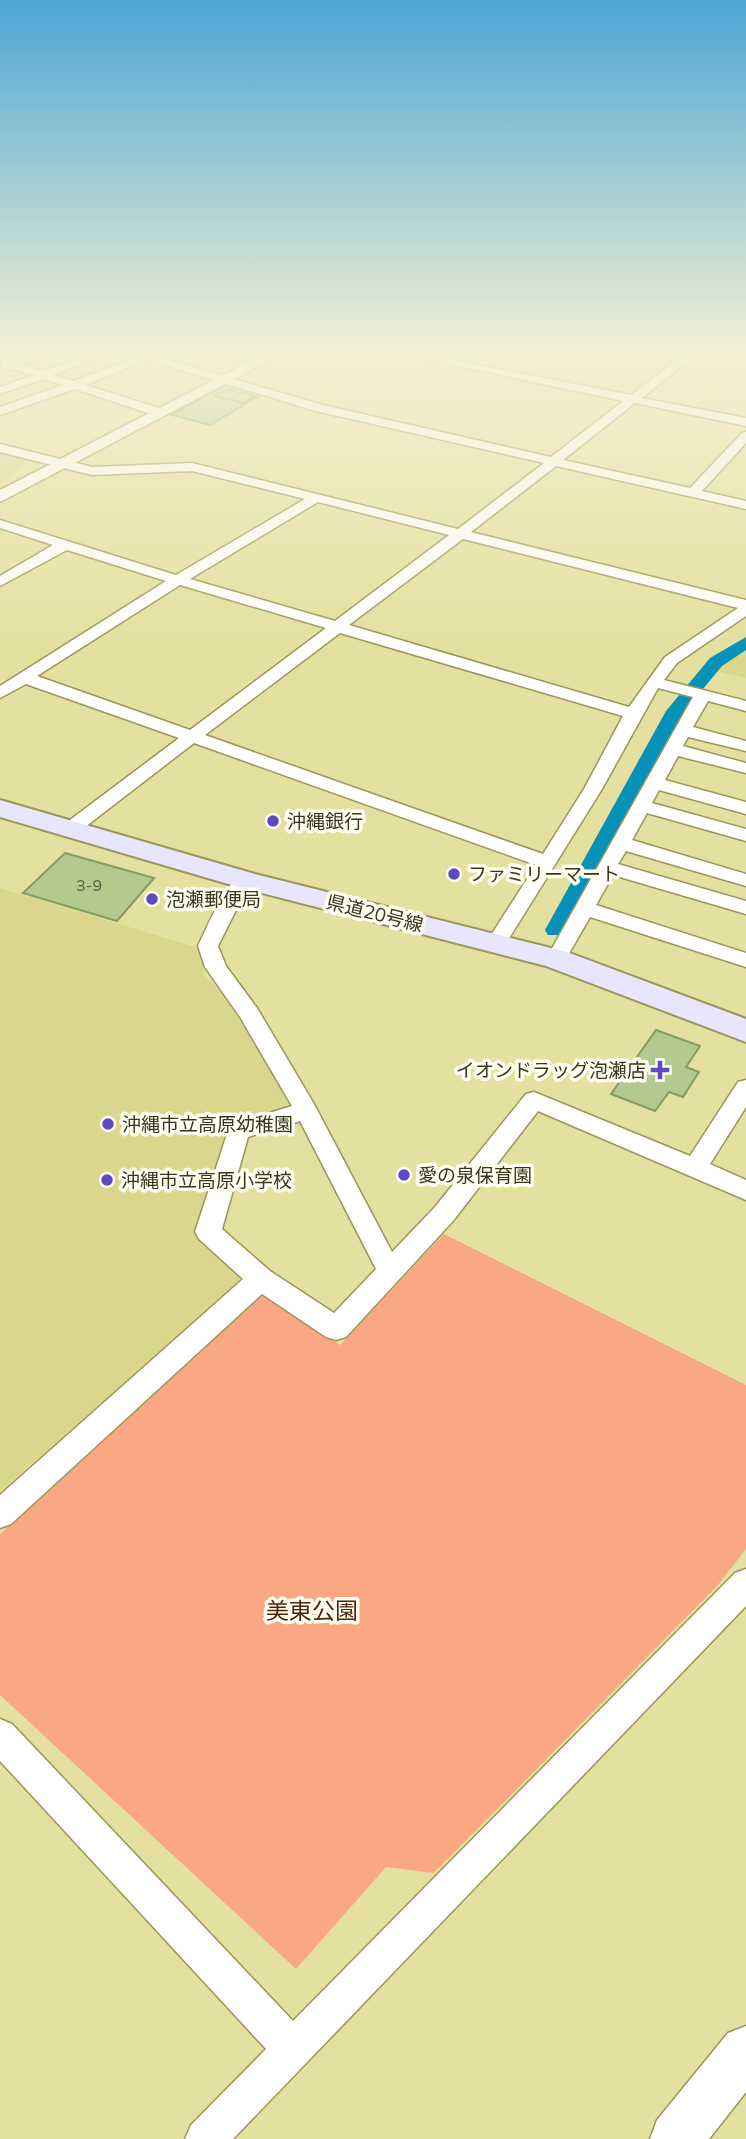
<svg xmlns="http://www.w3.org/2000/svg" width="746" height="2139" font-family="Mulish,'Noto Sans JP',sans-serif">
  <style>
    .built { fill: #dbd68e }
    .green { fill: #f9a883 }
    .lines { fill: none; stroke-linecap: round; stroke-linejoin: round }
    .canal { fill: #0692b8; fill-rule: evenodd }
    .building { fill: #b3c98e; stroke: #869b62; stroke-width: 2 }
    .minor-casing { stroke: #9b9658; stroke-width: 3 }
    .tertiary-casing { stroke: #9b9658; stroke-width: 3 }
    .secondary-casing { stroke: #9b9658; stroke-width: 4 }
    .minor { fill: #fff; fill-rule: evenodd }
    .tertiary { fill: #fff; fill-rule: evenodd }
    .secondary { fill: #e7e6fe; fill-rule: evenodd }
    .poi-dot { fill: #5d4ac2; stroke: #fffef1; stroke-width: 2.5 }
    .labels { text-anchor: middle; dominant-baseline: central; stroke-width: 7; stroke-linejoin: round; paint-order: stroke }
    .number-label { font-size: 16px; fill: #575c39 }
    .poi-label { font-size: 19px; fill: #38371d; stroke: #fffef1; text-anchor: start }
    .street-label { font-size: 19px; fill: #38371d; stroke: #fffef1 }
    .near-park-label { font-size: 23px; fill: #4c230f; stroke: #fffef1 }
  </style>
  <rect width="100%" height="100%" fill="#e4e09f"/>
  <path class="built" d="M0 451 32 459 0 485Z
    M746 647V678L717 671 744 649Z
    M0 888 202 949 204 976 219 988 293 1105 232 1124 195 1235 244 1279 0 1491Z"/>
  <path class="green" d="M444 1234 746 1385V1549L718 1585 434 1873 386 1867 296 1969 0 1695V1534L262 1295 340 1345Z"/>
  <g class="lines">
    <path class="canal" d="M746 637V650L722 666 683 713 564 935H548L545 930 666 711 710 658Z"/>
  </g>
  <path class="building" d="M227 384 262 394 210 425 172 415Z
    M227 389 255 396 244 403 214 396Z
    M65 853 154 878 117 921 23 893Z
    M656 1030 700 1046 686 1067 699 1072 683 1097 669 1092 655 1111 611 1094Z"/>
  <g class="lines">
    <g class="minor-casing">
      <path id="minor" d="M38 351H52L23 365 43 371 99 351H114L54 375 74 381 136 357 123 351H151L155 352V356L323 405 551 457 623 401 387 351H407L631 395 688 351H700L642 398 746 418V426L635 403 563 460 690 488 742 433 746 432V443L702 491 746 501V509L556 466 471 532 746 600V616L677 663 664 680 746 701V711L708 701 693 727 746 741V751L688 737 683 746 746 763V773L678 756 665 780 746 802V814L659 790 652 803 746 829V841L647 813 632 840 746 874V886L626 851 618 864 746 901V914L613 875 596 905 746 953V967L590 917 563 964H549L546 959 693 697 658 688 602 789 503 948H489L486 943 536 865 194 743 76 834H62L60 830 62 826 179 738 26 684 0 698V686L166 581 67 550 0 586V576L53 545 0 528V520L176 575 305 499 192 471 92 475 0 452V444L92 467 192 463 458 529 544 463 316 411 147 360 86 385 165 410V416H157L75 389 0 415V407L63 385 44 379 0 394V387L33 375 13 369H3L0 358 12 361ZM318 502 449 535 335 621 190 579ZM463 539 738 608 665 657 629 707 349 625ZM180 585 326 628 190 730 37 676ZM340 633 623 716 584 789 543 854 205 735Z
        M728 351H746V356L729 353Z
        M245 874 252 876 255 880 244 894 218 946 226 966 257 1008 314 1104 392 1252 435 1207 526 1094 534 1092 690 1156 738 1082 746 1080V1107L710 1164 746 1180V1200L538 1111 453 1221 346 1337 336 1340 326 1337 262 1294 11 1524 0 1528V1495L243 1279 199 1239 195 1232 230 1125 292 1106 240 1017 205 967 198 946C207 928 226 879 245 874ZM300 1121 376 1269 334 1313 270 1271 222 1229 248 1137Z
        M746 1569V1606L233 2139H185L191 2125 266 2049 0 1761V1719L12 1724 293 2021 735 1573Z"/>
    </g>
    <g class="tertiary-casing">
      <path id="tertiary" d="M270 351H288L0 502V490Z
        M746 2026V2092L709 2139H650L657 2120 728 2033Z"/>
    </g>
    <g class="secondary-casing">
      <path id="secondary" d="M0 800 255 874 567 952 746 1019V1042L546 966 235 886 0 817Z"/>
    </g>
    <use href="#minor" class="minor"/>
    <use href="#tertiary" class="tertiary"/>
    <use href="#secondary" class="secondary"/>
  </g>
  <linearGradient id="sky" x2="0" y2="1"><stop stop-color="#4da6d5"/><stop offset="0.54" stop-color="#f3f1d4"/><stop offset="1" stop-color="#f3f1d4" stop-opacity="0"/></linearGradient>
  <rect width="746" height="650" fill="url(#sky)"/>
  <g class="poi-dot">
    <circle cx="273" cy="821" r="7"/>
    <circle cx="454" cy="874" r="7"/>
    <circle cx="152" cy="899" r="7"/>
    <path d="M656.5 1059.5h7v7h7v7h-7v7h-7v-7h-7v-7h7z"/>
    <circle cx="108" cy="1124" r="7"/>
    <circle cx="404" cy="1175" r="7"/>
    <circle cx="107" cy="1180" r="7"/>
  </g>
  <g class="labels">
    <g class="number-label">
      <text x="89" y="885">3-9</text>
    </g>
    <g class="poi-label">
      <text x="287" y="821">沖縄銀行</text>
      <text x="468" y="874">ファミリーマート</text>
      <text x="166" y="899">泡瀬郵便局</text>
      <text x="646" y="1070" text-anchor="end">イオンドラッグ泡瀬店</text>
      <text x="122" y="1124">沖縄市立高原幼稚園</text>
      <text x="418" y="1175">愛の泉保育園</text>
      <text x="121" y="1180">沖縄市立高原小学校</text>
    </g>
    <g class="street-label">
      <text transform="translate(375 913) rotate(14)">県道20号線</text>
    </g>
    <g class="near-park-label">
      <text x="312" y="1610">美東公園</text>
    </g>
  </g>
</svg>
